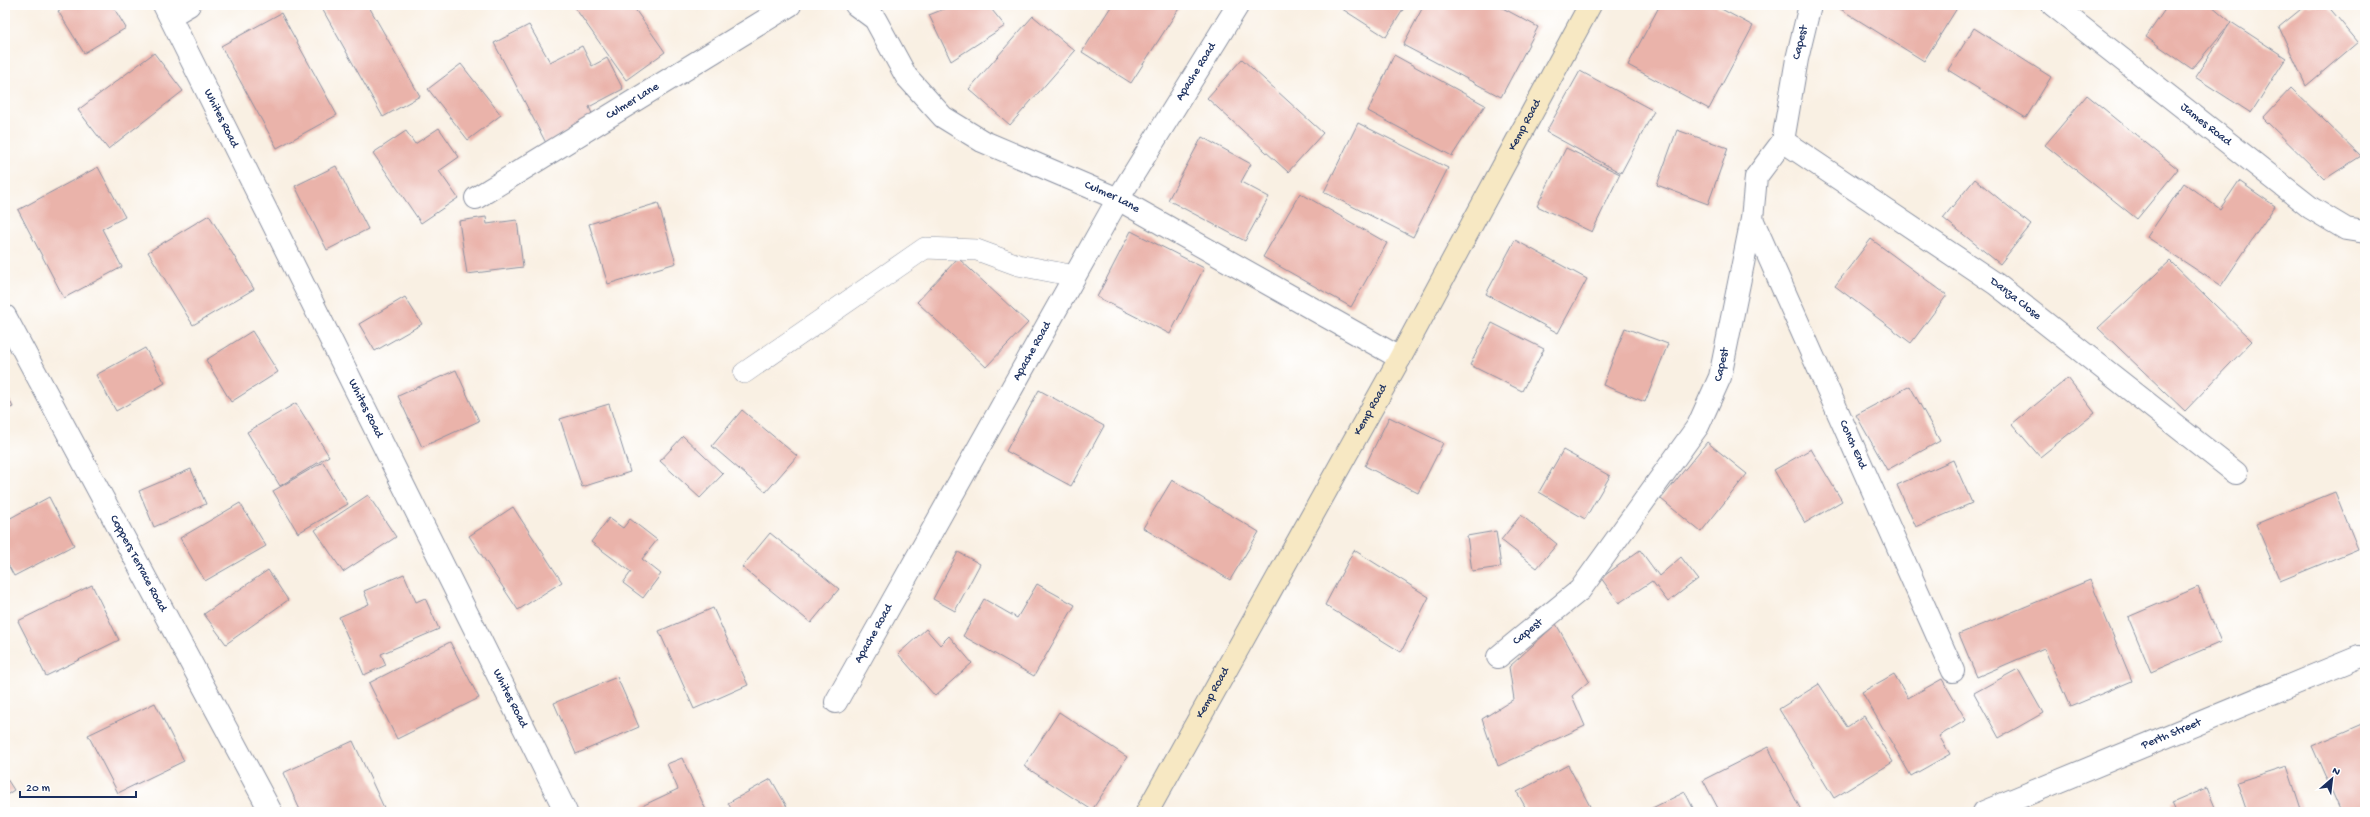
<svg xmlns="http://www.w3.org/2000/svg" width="2370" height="817" font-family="'Gochi Hand',sans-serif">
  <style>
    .building { fill: #eab3aa }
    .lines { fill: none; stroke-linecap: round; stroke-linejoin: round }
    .lane-casing { stroke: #8a90a0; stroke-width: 22 }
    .street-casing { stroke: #8a90a0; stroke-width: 24 }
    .secondary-casing { stroke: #8a90a0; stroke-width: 24 }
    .lane { stroke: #fff; stroke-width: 21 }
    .street { stroke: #fff; stroke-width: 22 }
    .secondary { stroke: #f7e8c3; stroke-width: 22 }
    .labels { text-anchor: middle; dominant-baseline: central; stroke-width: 4; stroke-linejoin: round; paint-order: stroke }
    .street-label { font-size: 12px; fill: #1b2f5e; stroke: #fff }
  </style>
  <rect width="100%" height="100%" fill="#fff"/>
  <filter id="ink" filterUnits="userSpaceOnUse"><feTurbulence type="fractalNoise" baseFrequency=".025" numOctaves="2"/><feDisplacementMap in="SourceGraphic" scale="8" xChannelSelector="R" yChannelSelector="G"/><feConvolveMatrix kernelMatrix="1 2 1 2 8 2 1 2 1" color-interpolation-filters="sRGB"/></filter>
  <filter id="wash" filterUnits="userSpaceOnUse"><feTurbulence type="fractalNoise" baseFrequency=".012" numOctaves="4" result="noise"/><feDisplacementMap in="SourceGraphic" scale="16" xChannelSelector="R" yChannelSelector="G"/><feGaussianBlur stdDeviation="0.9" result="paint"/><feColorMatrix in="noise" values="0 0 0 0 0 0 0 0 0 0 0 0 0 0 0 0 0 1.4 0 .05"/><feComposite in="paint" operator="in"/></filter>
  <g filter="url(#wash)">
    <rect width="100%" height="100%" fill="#f9f0e3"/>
    <g id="blocks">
      <path class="building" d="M68 5H112L126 28 84 53 58 11Z
        M320 5H368L420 96 383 117Z
        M573 5H632L665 52 626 80Z
        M954 5H988L1005 26 951 61 929 15Z
        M1112 5H1176L1180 7 1131 83 1082 52Z
        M1336 5H1406L1386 37Z
        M1424 5H1497L1538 27 1501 97 1403 45Z
        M1660 5H1714L1753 26 1709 109 1628 65Z
        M1834 5H1959L1924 61Z
        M2168 5H2211L2231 22 2286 58 2251 113 2195 77 2231 22 2192 69 2146 37Z
        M2306 5H2327L2358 42 2306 86 2279 27Z
        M281 13 337 115 277 148 221 46Z
        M1033 16 1075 51 1010 125 969 89Z
        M529 25 550 62 582 46 592 66 607 58 623 89 589 107 594 118 546 143 494 43Z
        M1974 28 2051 77 2026 118 1948 70Z
        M154 53 183 91 108 149 78 110Z
        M1394 55 1485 105 1452 156 1368 111Z
        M1242 59 1323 133 1288 172 1207 98Z
        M461 64 501 115 468 140 428 89Z
        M1580 71 1654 111 1621 173 1546 132Z
        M2291 88 2361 156 2325 179 2263 118Z
        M2087 95 2178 169 2137 219 2045 145Z
        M1358 123 1448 168 1413 237 1324 192Z
        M439 128 459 157 439 171 458 198 421 223 373 153 406 131 415 144Z
        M1677 130 1728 148 1708 204 1657 185Z
        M1202 137 1251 164 1241 182 1269 197 1245 241 1168 200Z
        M1566 148 1620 174 1592 232 1537 206Z
        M336 166 368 229 327 250 295 186Z
        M98 167 125 217 102 229 122 267 64 298 18 210Z
        M1975 179 2031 225 2000 264 1943 218Z
        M2239 181 2275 206 2221 286 2147 237 2184 183 2220 209Z
        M1300 193 1387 243 1351 307 1263 257Z
        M658 203 676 263 608 284 589 224Z
        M209 215 254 289 193 325 148 252Z
        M486 217 487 224 517 220 523 267 467 274 459 221Z
        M1131 231 1204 268 1170 334 1097 297Z
        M1871 239 1947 295 1911 343 1835 286Z
        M1515 240 1587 279 1558 333 1486 294Z
        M958 258 1028 323 986 367 917 302Z
        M2170 261 2252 341 2185 411 2098 328Z
        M405 297 422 324 375 351 359 324Z
        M1492 323 1544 349 1522 391 1470 365Z
        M1625 328 1668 344 1645 402 1603 385Z
        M252 331 278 372 231 402 206 360Z
        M145 348 165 383 116 411 96 375Z
        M456 370 479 421 422 447 398 396Z
        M2068 378 2095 413 2040 457 2012 424Z
        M1910 386 1940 441 1887 470 1856 415Z
        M1039 390 1104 426 1071 486 1006 451Z
        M5 392 13 407 5 410Z
        M296 403 329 456 280 486 247 432Z
        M609 404 630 472 582 487 560 419Z
        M742 410 797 456 766 492 712 446Z
        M1389 417 1443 443 1418 493 1365 466Z
        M683 436 723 474 700 498 660 461Z
        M1707 442 1747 474 1701 532 1661 499Z
        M1811 449 1842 501 1805 523 1774 470Z
        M1563 450 1610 476 1585 519 1539 492Z
        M1953 460 1972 503 1916 527 1897 485Z
        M323 462 348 504 298 533 273 491Z
        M191 469 206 504 154 527 139 491Z
        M1172 480 1259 532 1230 580 1143 528Z
        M2335 492 2358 549 2280 581 2256 524Z
        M368 495 396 537 343 572 315 530Z
        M49 497 74 545 14 576 5 559V521Z
        M240 503 266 546 205 581 180 538Z
        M513 507 562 582 518 610 469 536Z
        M1521 515 1557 544 1537 568 1501 540Z
        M609 518 623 528 630 519 657 540 642 559 661 574 643 598 623 583 631 572 591 542Z
        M1496 531 1501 567 1472 571 1467 536Z
        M770 533 839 589 811 623 742 567Z
        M1354 550 1429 597 1401 652 1325 605Z
        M1640 550 1659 576 1681 557 1698 579 1668 602 1652 581 1619 603 1601 578Z
        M958 552 980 564 955 611 933 599Z
        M268 570 288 600 226 644 204 614Z
        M404 574 416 602 425 598 439 629 381 654 386 665 364 675 339 617 369 604 364 591Z
        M2090 580 2132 681 2070 707 2044 648 1977 677 1959 634Z
        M1037 584 1075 605 1034 676 963 636 984 599 1017 618Z
        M92 585 119 640 46 676 18 621Z
        M2198 587 2221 642 2151 672 2128 617Z
        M713 608 748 685 694 709 659 631Z
        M1556 624 1589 681 1572 696 1585 726 1498 766 1482 719 1514 699 1509 667Z
        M926 629 940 645 949 636 972 663 935 696 898 654Z
        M450 642 479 698 397 739 369 683Z
        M2018 669 2043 713 1999 738 1974 693Z
        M1894 674 1908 698 1942 679 1966 720 1939 736 1950 754 1911 776 1862 692Z
        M617 677 639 727 576 754 554 703Z
        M1819 684 1847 727 1864 716 1893 762 1834 798 1779 709Z
        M155 703 184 761 118 793 88 735Z
        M1059 712 1127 757 1092 810 1024 766Z
        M2365 723V812H2341L2312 746Z
        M353 741 386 812H301L283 773Z
        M1768 747 1802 812H1720L1703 780Z
        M682 758 707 812H645L642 806 678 789 667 764Z
        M1568 765 1593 812H1528L1517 792Z
        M2287 766 2302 812H2247L2237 782Z
        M5 776 14 790 5 796Z
        M771 779 790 812H733L728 803Z
        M2207 788 2217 812H2176L2172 803Z
        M1685 792 1695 812H1644Z"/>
    </g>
  </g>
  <g filter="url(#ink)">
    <use href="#blocks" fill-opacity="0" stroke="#8a90a0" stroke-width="1"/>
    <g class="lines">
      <g class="lane-casing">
        <path id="lane" d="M744 373 925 248 977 250 1018 265 1075 276"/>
      </g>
      <g class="street-casing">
        <g id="street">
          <path id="s1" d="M164 5 566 812"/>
          <path id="s2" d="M856 5 875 19 906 76 943 117 982 141 1118 199 1400 358"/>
          <path id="s3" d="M2053 5 2311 208 2346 229 2365 232"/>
          <path d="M170 16 189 5"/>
          <path id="s4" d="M1783 141 1996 284 2236 473"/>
          <path id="s5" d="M476 198 790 5"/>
          <path id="s6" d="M1752 219 1953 671"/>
          <path id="s7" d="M5 316 271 812"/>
          <path id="s8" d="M1498 657 1580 590 1698 426 1720 377 1752 219 1756 177 1783 141 1797 59 1810 5"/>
          <path id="s9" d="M836 702 1118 199 1238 5"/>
          <path id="s10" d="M1984 812 2359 657"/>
        </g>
      </g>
      <g class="secondary-casing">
        <g id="secondary">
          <path id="s11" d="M1147 812 1400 358 1590 5"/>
        </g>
      </g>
      <use href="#lane" class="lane"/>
      <use href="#street" class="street"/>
      <use href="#secondary" class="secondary"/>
    </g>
  </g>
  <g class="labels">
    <g class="street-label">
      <text stroke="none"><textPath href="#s8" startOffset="710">Capest</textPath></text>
      <text stroke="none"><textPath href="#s9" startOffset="726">Apache Road</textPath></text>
      <text stroke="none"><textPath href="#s5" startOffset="184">Culmer Lane</textPath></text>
      <text stroke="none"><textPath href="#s1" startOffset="127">Whites Road</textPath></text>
      <text stroke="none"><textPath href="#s11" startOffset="784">Kemp Road</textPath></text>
      <text stroke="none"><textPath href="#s3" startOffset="194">James Road</textPath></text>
      <text stroke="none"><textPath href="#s2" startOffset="331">Culmer Lane</textPath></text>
      <text stroke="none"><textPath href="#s4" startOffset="281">Danza Close</textPath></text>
      <text stroke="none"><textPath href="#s9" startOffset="402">Apache Road</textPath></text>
      <text stroke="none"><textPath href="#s8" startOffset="374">Capest</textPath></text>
      <text stroke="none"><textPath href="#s1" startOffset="451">Whites Road</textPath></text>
      <text stroke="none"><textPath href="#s11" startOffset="460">Kemp Road</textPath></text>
      <text stroke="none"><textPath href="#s6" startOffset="247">Conch End</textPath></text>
      <text stroke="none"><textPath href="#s7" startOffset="281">Coppers Terrace Road</textPath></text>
      <text stroke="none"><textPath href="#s8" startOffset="39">Capest</textPath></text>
      <text stroke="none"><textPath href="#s9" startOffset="78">Apache Road</textPath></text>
      <text stroke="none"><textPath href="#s11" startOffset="136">Kemp Road</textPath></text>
      <text stroke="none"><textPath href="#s1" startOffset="775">Whites Road</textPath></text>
      <text stroke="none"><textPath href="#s10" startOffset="203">Perth Street</textPath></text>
    </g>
  </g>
  <rect width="2370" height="817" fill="none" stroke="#fff" stroke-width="20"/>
  <g transform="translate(2332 779) rotate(28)" stroke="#ffffff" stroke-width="3" paint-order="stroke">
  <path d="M0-3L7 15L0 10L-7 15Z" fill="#1b2f5e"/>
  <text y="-6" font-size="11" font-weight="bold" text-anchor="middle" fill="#1b2f5e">N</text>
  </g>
  <path d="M20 791v6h116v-6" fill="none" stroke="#1b2f5e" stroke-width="2"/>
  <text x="26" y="791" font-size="12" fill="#1b2f5e" stroke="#ffffff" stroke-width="3" paint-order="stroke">20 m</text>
</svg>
